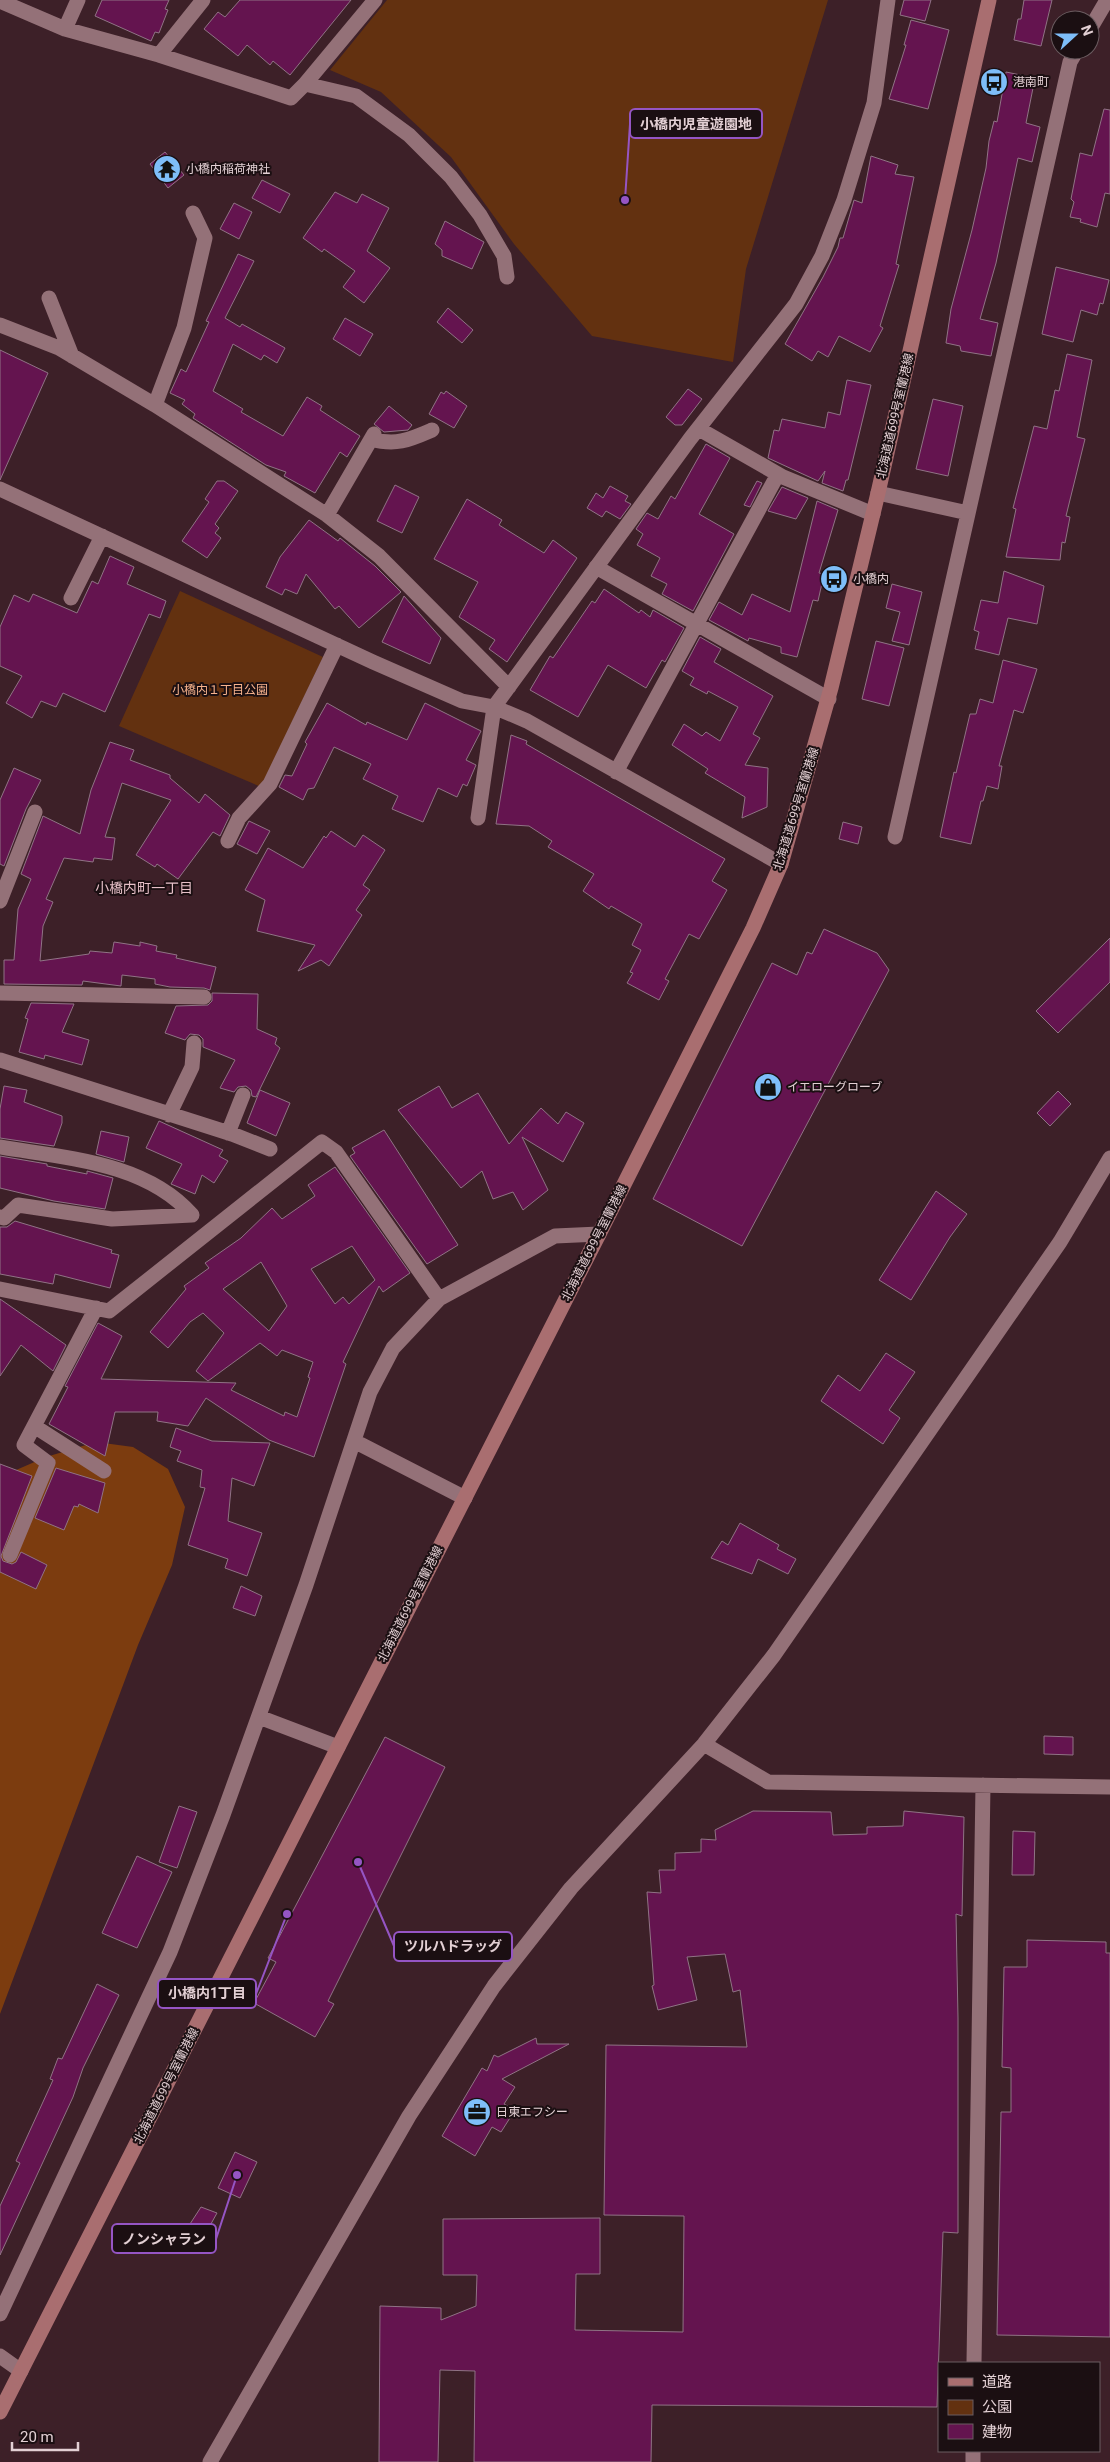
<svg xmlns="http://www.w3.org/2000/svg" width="1110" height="2462" font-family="Roboto,'Noto Sans JP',sans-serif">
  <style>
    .green { fill: #633110 }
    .forest { fill: #7c3c0f }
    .building { fill: #64144f; stroke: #907385; fill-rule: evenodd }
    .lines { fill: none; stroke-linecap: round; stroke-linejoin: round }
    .street { stroke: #947178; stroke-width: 15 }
    .secondary { stroke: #a96e70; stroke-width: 15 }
    .labels { text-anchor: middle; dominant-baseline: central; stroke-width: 4; stroke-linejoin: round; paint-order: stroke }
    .poi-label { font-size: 12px; fill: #e3d0d4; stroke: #1b0f12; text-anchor: start }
    .street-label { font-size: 12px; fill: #e3d0d4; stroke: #1b0f12 }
    .park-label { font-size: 12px; fill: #f8b38d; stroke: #1b0f12 }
    .neighbourhood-label { font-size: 14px; fill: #e5bfc7; stroke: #1b0f12 }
    .leader { fill: none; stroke: #9555c4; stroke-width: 2 }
    .callout-dot { fill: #9555c4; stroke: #1b0f12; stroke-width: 2 }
    .callout { fill: #1b0f12; stroke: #9555c4; stroke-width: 2 }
    .callout-label { font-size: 14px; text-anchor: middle; font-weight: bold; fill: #e3d0d4 }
  </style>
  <rect width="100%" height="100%" fill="#3d2028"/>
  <path class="green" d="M387 0H828L746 269 733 362 592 336 514 244 451 157 381 92 330 70Z
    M180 591 323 657 261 787 119 726Z"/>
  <path class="forest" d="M96 1442 133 1447 168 1469 185 1507 172 1565 138 1645 0 2014V1477L46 1457Z"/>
  <path class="building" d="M102 0H169L165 9 168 10 159 33 155 32 151 41 95 16Z
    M240 0H351L290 75 273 61 270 65 247 45 238 56 204 29 218 12 225 17Z
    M904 0H931L925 21 900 15Z
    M1024 0H1052L1041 46 1014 40 1018 19H1021Z
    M911 20 949 30 928 109 889 99 906 45H904Z
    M1006 72 1035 78 1026 123 1040 127 1032 162 1018 158 996 263 980 319 998 323 991 356 961 351 960 346 946 343 951 309 972 230 986 168 989 141 994 121 997 122Z
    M1104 109 1110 110V194L1105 193 1097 227 1080 222 1081 219 1070 217 1074 202 1071 199 1080 153 1092 156Z
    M165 152 184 175 168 188 150 164Z
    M871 156 898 165 895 174 914 177 896 264 899 265 880 326 883 328 870 352 839 336 828 357 818 351 812 361 785 344 823 277 838 247 840 238H843L854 200 862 203Z
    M262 180 290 194 280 213 252 198Z
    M335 192 357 203 362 194 389 208 367 251 390 268 364 303 343 287 355 271 324 249 322 252 303 238Z
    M234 203 252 212 239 239 220 229Z
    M445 221 484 242 472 269 442 256V250L435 244Z
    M238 254 254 261 225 318 240 327 242 324 285 348 277 363 264 355 261 360 233 344 213 391 243 409 241 412 283 436 307 397 322 406 320 410 360 436 347 457 340 452 315 493 284 476 286 472 266 465 193 418 195 414 182 404 185 400 170 393 181 369 186 372 209 322 206 321Z
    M1056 267 1109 280 1103 304 1100 303 1097 315 1081 310 1073 342 1042 334Z
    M448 308 473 330 462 343 437 322Z
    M345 318 373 334 360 356 333 339Z
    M0 350 48 373 0 480Z
    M1067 354 1092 360 1077 437 1085 439 1066 516 1070 517 1065 543 1062 542 1060 560 1006 557 1016 509 1013 508 1034 426 1047 429 1055 390 1059 391Z
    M847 380 871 385 848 480H846L843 491 822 483 825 471 818 481 768 458 774 430 779 431 782 419 825 428 828 412 840 415Z
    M688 389 702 399 682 425H675L666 417Z
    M446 391 467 406 454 428 429 414 441 392 444 394Z
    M933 399 963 406 948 476 916 469Z
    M389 406 412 425 408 430 384 432 374 424Z
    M706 444 730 458 699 514 734 534 693 611 662 594 667 584 651 576 660 558 637 545 643 534 636 529 647 513 658 519 671 496 675 499Z
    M217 481H224L238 491 215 524 219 528 215 533 221 538 207 558 182 541 209 502 205 499Z
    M757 481 762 483 750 507 744 505Z
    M395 485 419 497 402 533 377 521Z
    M610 486 628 496 625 501 631 504 620 519 606 511 602 517 587 508 596 493 603 498Z
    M782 487 808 498 796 519 768 511Z
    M467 499 502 520 499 525 544 553 553 540 577 558 507 662 489 649 495 640 459 617 478 582 434 559Z
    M817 501 838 510 819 573 824 574 818 601 813 600 797 657 781 653V647L749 638 748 641 709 620 719 602 742 615 752 594 790 612Z
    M309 520 338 541 340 538 375 566 401 592 359 628 339 606 335 609 306 574 297 594 285 589 282 595 266 587 280 557Z
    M110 556 134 567 127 584 166 601 160 618 149 614 105 712 63 693 56 707 41 701 32 718 6 703 22 676 0 666V627L14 595 29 602 33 594 77 613 92 581 98 584Z
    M1004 571 1044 586 1037 624 1008 618 999 655 975 649 979 632 974 630 981 600 998 603Z
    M892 584 922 592 909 645 892 641 900 612 886 608Z
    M604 589 639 613 641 610 650 617 653 610 684 628 665 662 662 660 646 688 608 665 578 717 530 690 550 656 553 658 592 601 595 603Z
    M404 596 441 638 430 664 382 642Z
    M700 637 721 649 714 662 773 696 753 734 760 738 745 765 768 768 767 807 742 818 745 797 705 773 708 769 672 745 684 724 702 736 706 732 720 741 738 707 708 691 707 694 690 685 694 678 682 671Z
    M876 641 904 648 889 706 862 699Z
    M1003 660 1037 669 1023 713 1014 710 999 766H1002L998 789 987 786 983 801H981L971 844 940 837 954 772 956 773 970 714H976L980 699 993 703Z
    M327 703 366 725 367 722 407 740 425 703 481 731 466 760 476 765 467 786 463 784 457 797 438 788 423 822 392 809 398 796 363 779 371 764 334 747 314 788 308 789 303 800 279 787 285 775 292 776 307 744 305 742Z
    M511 735 527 741 526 744 725 859 712 881 727 890 699 939 689 934 665 979 669 981 659 1000 627 983 633 973 630 972 641 950 632 945 642 924 611 906 609 909 583 891 594 874 548 847 552 841 529 826 496 824Z
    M110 742 134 750 130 760 170 775V778L199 803 205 794 230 815 220 836 213 832 178 879 157 864 155 867 136 855 171 800 122 783 105 837 115 838 112 860 94 858 93 862 64 858 46 899 53 902 43 926 40 961 89 954 90 951 112 953 114 942 140 946V942L157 946 156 951 177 955 176 958 216 967 210 990 204 988 170 987 155 984V979L122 975 121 986 83 981 82 985 4 984V960H14L18 909 31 879 21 874 43 816 80 834 91 790Z
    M14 768 41 780 26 809 4 866 0 864V800Z
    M249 821 270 831 257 854 237 844Z
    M843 822 862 827 858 844 839 839Z
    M331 831 355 847 363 835 385 850 363 885 370 890 356 910 362 915 329 966 321 960 298 971 315 945 257 931 265 900 245 890 268 848 303 868 324 836 326 838Z
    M824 929 877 953 889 970 742 1246 653 1199 772 963 797 975 807 952 812 954Z
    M1110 938V982L1058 1033 1036 1011Z
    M212 993 258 994 257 1029 277 1038 275 1044 280 1048 256 1097 252 1096 251 1090 246 1086 238 1087 234 1092 220 1088 235 1060 203 1047V1039L199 1035 190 1034 185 1040 165 1033 176 1006 208 1005 212 1001Z
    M31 1003 74 1004 62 1032 89 1040 82 1065 45 1055 44 1059 19 1052 28 1019 25 1018Z
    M4 1086 27 1090 24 1102 62 1116V1123L54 1146 0 1138V1109Z
    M439 1086 452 1108 478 1093 509 1144 541 1108 558 1124 566 1112 584 1123 563 1162 522 1137 548 1190 523 1210 513 1192 493 1199 482 1171 461 1188 398 1110Z
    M260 1090 290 1103 276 1136 247 1123Z
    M1058 1091 1071 1104 1050 1126 1037 1113Z
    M159 1121 223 1150 219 1156 228 1161 214 1183 202 1175 195 1194 171 1184 182 1164 146 1148Z
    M384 1130 458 1245 427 1264 350 1156 355 1153 352 1148Z
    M101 1131 129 1137 124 1162 96 1154Z
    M0 1156 47 1164V1166L87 1174V1171L113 1178 105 1209 54 1201 0 1188Z
    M335 1167 410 1273 383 1292 379 1286 343 1362 346 1364 314 1457 269 1440 206 1398 188 1426 157 1421 158 1412H115L105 1456 49 1424 68 1387 65 1386 98 1323 122 1336 101 1379 236 1383 231 1390 284 1416 285 1412 297 1417 310 1378 308 1377 313 1362 282 1350 277 1356 260 1343 208 1381 196 1371 224 1333 203 1313 190 1322 168 1348 150 1332 186 1289 184 1286 209 1268 205 1263 241 1238 272 1208 282 1219 315 1196 308 1185ZM352 1246 375 1280 349 1304 343 1297 335 1304 311 1269ZM261 1262 287 1306 269 1331 223 1289Z
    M936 1191 967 1214 950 1237 911 1300 879 1280Z
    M15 1221 112 1250 111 1253 119 1255 110 1288 55 1274 53 1284 0 1274V1227H7Z
    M0 1299 66 1345 53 1371 21 1345 0 1376Z
    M886 1353 915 1372 889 1410 900 1418 883 1444 821 1401 838 1375 860 1391Z
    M176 1428 212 1441 270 1443 254 1486 232 1478 228 1521 262 1533 247 1576 225 1568 228 1559 188 1545 205 1488 200 1487 202 1470 177 1461 181 1451 170 1447Z
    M0 1464 32 1476 1 1556 3 1561 12 1564 16 1562 21 1552 47 1565 36 1589 0 1572Z
    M56 1468 105 1483 98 1513 79 1504 78 1507 74 1506 64 1530 35 1518Z
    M740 1523 779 1545 777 1549 796 1559 788 1574 758 1559 752 1574 711 1558 722 1541 728 1545Z
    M241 1586 262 1596 255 1616 233 1608Z
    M1044 1736 1073 1737V1755L1044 1754Z
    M385 1737 445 1767 328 2001 334 2004 315 2037 254 2003 276 1962 268 1958Z
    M179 1806 197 1812 177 1868 159 1862Z
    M753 1811 831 1812 833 1835 867 1834V1827L903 1826 904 1811 964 1817 962 1916 956 1914 958 2018V2233L943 2232 937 2407 652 2405 651 2462H474L475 2371 440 2370 438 2462H379L380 2306 441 2308V2320L476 2306 477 2275H443V2219L600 2218V2274H576L575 2330 683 2332 684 2216 604 2215 606 2045 747 2047 740 1990 733 1992 725 1954 687 1957 697 2000 658 2010 652 1986 654 1985 647 1892 661 1893 659 1870H675V1853L701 1852V1839L716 1840 715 1830Z
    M1013 1831 1035 1832 1034 1875H1012Z
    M137 1856 172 1872 137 1948 102 1933Z
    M1027 1940 1106 1942V1953H1110V2337L997 2335 1001 2112H1011V2068L1002 2067 1004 1967H1027Z
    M97 1984 119 1995 83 2068 73 2097 0 2255V2206L20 2163 16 2161 53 2080 50 2079 58 2058 62 2059Z
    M536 2038 537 2044H569L502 2079 515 2087 504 2104 515 2110 501 2132 492 2127 475 2156 442 2136 482 2068 487 2071 494 2055 498 2057Z
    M235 2152 257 2162 240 2198 218 2188Z
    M201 2207 217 2213 207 2231 190 2224Z"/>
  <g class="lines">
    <path class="street" d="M0 1 65 29 159 55 291 98 305 84 375 0
      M65 29 78 0
      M1090 29 1107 0
      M159 55 203 0
      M305 84 356 96 409 135 451 177 480 215 504 256 507 277
      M49 298 72 356
      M0 325 59 348 155 405 327 515 379 556 509 687
      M155 405 184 328 205 238 193 213
      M699 429 783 477 873 514
      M371 439C396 446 409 440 432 430
      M0 489 373 662 462 701 494 707 527 721 781 864
      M878 493 968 513
      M327 515 374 434
      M596 567 829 699
      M71 598 102 536
      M616 772 778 474
      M478 818 494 707 690 439 796 304 822 256 844 200 874 103 888 0
      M895 837 1070 62 1077 50
      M228 841 239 818 270 784 337 645
      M0 901 35 812
      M0 993 204 997
      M0 1060 232 1134 270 1149
      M169 1115 192 1067 194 1043
      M228 1133 243 1095
      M0 1147C65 1158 146 1162 192 1215
      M0 1217 4 1218 18 1205 112 1219 192 1215
      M0 1289 109 1311 322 1142 336 1152 439 1299
      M34 1426 104 1471
      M354 1441 465 1498
      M10 1555 48 1463 24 1445 96 1308
      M259 1717 338 1747
      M704 1744 768 1782 1110 1787
      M0 2314 170 1952 223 1815 306 1585 370 1392 393 1348 439 1299 555 1236 599 1234
      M0 2356 21 2371
      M974 2363 983 1785
      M210 2462 409 2116 494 1986 571 1888 704 1744 774 1655 1060 1242 1110 1158
      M973 2462V2451"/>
    <path class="secondary" d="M0 2412 599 1234 753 928 781 864 831 688 878 493 989 0"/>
  </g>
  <defs>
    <g id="bus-disc" transform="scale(1.4375)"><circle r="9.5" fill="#7ebef9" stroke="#1b0f12"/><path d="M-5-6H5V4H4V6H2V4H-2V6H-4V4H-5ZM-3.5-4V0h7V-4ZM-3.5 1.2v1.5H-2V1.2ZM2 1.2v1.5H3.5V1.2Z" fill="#111"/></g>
    <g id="temple-disc" transform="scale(1.4375)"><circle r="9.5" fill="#7ebef9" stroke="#1b0f12"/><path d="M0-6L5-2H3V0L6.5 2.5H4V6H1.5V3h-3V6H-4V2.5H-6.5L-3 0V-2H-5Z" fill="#111"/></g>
    <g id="shop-disc" transform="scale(1.4375)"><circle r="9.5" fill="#7ebef9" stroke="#1b0f12"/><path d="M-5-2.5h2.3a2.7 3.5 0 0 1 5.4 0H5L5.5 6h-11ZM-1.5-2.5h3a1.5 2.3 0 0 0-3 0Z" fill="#111"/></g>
    <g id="office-disc" transform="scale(1.4375)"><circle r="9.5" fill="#7ebef9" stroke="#1b0f12"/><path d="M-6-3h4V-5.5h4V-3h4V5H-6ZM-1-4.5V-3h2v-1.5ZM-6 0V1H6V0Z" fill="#111"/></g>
  </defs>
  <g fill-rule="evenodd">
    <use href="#bus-disc" x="994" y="82"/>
    <use href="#temple-disc" x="167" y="169"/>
    <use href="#bus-disc" x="834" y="579"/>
    <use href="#shop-disc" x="768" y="1087"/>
    <use href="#office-disc" x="477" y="2112"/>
  </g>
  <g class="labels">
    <g class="poi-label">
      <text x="1013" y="82">港南町</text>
      <text x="186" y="169">小橋内稲荷神社</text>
      <text x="853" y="579">小橋内</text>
      <text x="787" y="1087">イエローグローブ</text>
      <text x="496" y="2112">日東エフシー</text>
    </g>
    <g class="street-label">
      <text transform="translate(895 416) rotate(-77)">北海道道699号室蘭港線</text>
      <text transform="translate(796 809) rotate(-73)">北海道道699号室蘭港線</text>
      <text transform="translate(594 1243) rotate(-63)">北海道道699号室蘭港線</text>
      <text transform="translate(410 1604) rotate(-63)">北海道道699号室蘭港線</text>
      <text transform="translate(166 2086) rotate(-63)">北海道道699号室蘭港線</text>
    </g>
    <g class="park-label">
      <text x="220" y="690">小橋内１丁目公園</text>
    </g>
    <g class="neighbourhood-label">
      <text x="144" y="888">小橋内町一丁目</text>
    </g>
  </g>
  <path class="leader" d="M625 200L630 124M358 1862L394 1946M287 1914L256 1994M237 2175L216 2239"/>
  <g class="callout-dot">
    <circle cx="625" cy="200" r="5"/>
    <circle cx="358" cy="1862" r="5"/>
    <circle cx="287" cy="1914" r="5"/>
    <circle cx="237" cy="2175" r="5"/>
  </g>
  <g class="callout">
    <rect x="630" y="109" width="132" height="29" rx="5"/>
    <rect x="394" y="1932" width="118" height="29" rx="5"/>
    <rect x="158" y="1979" width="98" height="29" rx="5"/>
    <rect x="112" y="2224" width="104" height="29" rx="5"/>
  </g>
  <g class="callout-label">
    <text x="696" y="129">小橋内児童遊園地</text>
    <text x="453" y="1951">ツルハドラッグ</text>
    <text x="207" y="1998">小橋内1丁目</text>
    <text x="164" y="2244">ノンシャラン</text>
  </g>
  <rect x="938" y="2362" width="162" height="90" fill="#1b0f12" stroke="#6b5c60"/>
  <rect x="948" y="2378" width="25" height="8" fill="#a96e70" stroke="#6b5c60"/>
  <text x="982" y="2387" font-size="15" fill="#e3d0d4">道路</text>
  <rect x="948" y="2400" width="25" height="15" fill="#633110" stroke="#6b5c60"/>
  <text x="982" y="2412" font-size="15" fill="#e3d0d4">公園</text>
  <rect x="948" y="2424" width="25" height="15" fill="#64144f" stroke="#6b5c60"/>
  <text x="982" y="2437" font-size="15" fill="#e3d0d4">建物</text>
  <g transform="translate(1075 35) rotate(69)"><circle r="24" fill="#1b0f12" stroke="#6b5c60"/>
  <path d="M0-4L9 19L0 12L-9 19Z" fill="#7ebef9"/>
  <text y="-8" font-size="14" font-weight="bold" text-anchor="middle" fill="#e3d0d4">N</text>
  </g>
  <path d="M12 2442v8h66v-8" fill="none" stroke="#e3d0d4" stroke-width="2.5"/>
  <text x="20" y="2442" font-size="15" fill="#e3d0d4" stroke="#1b0f12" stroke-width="4" paint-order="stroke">20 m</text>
</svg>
